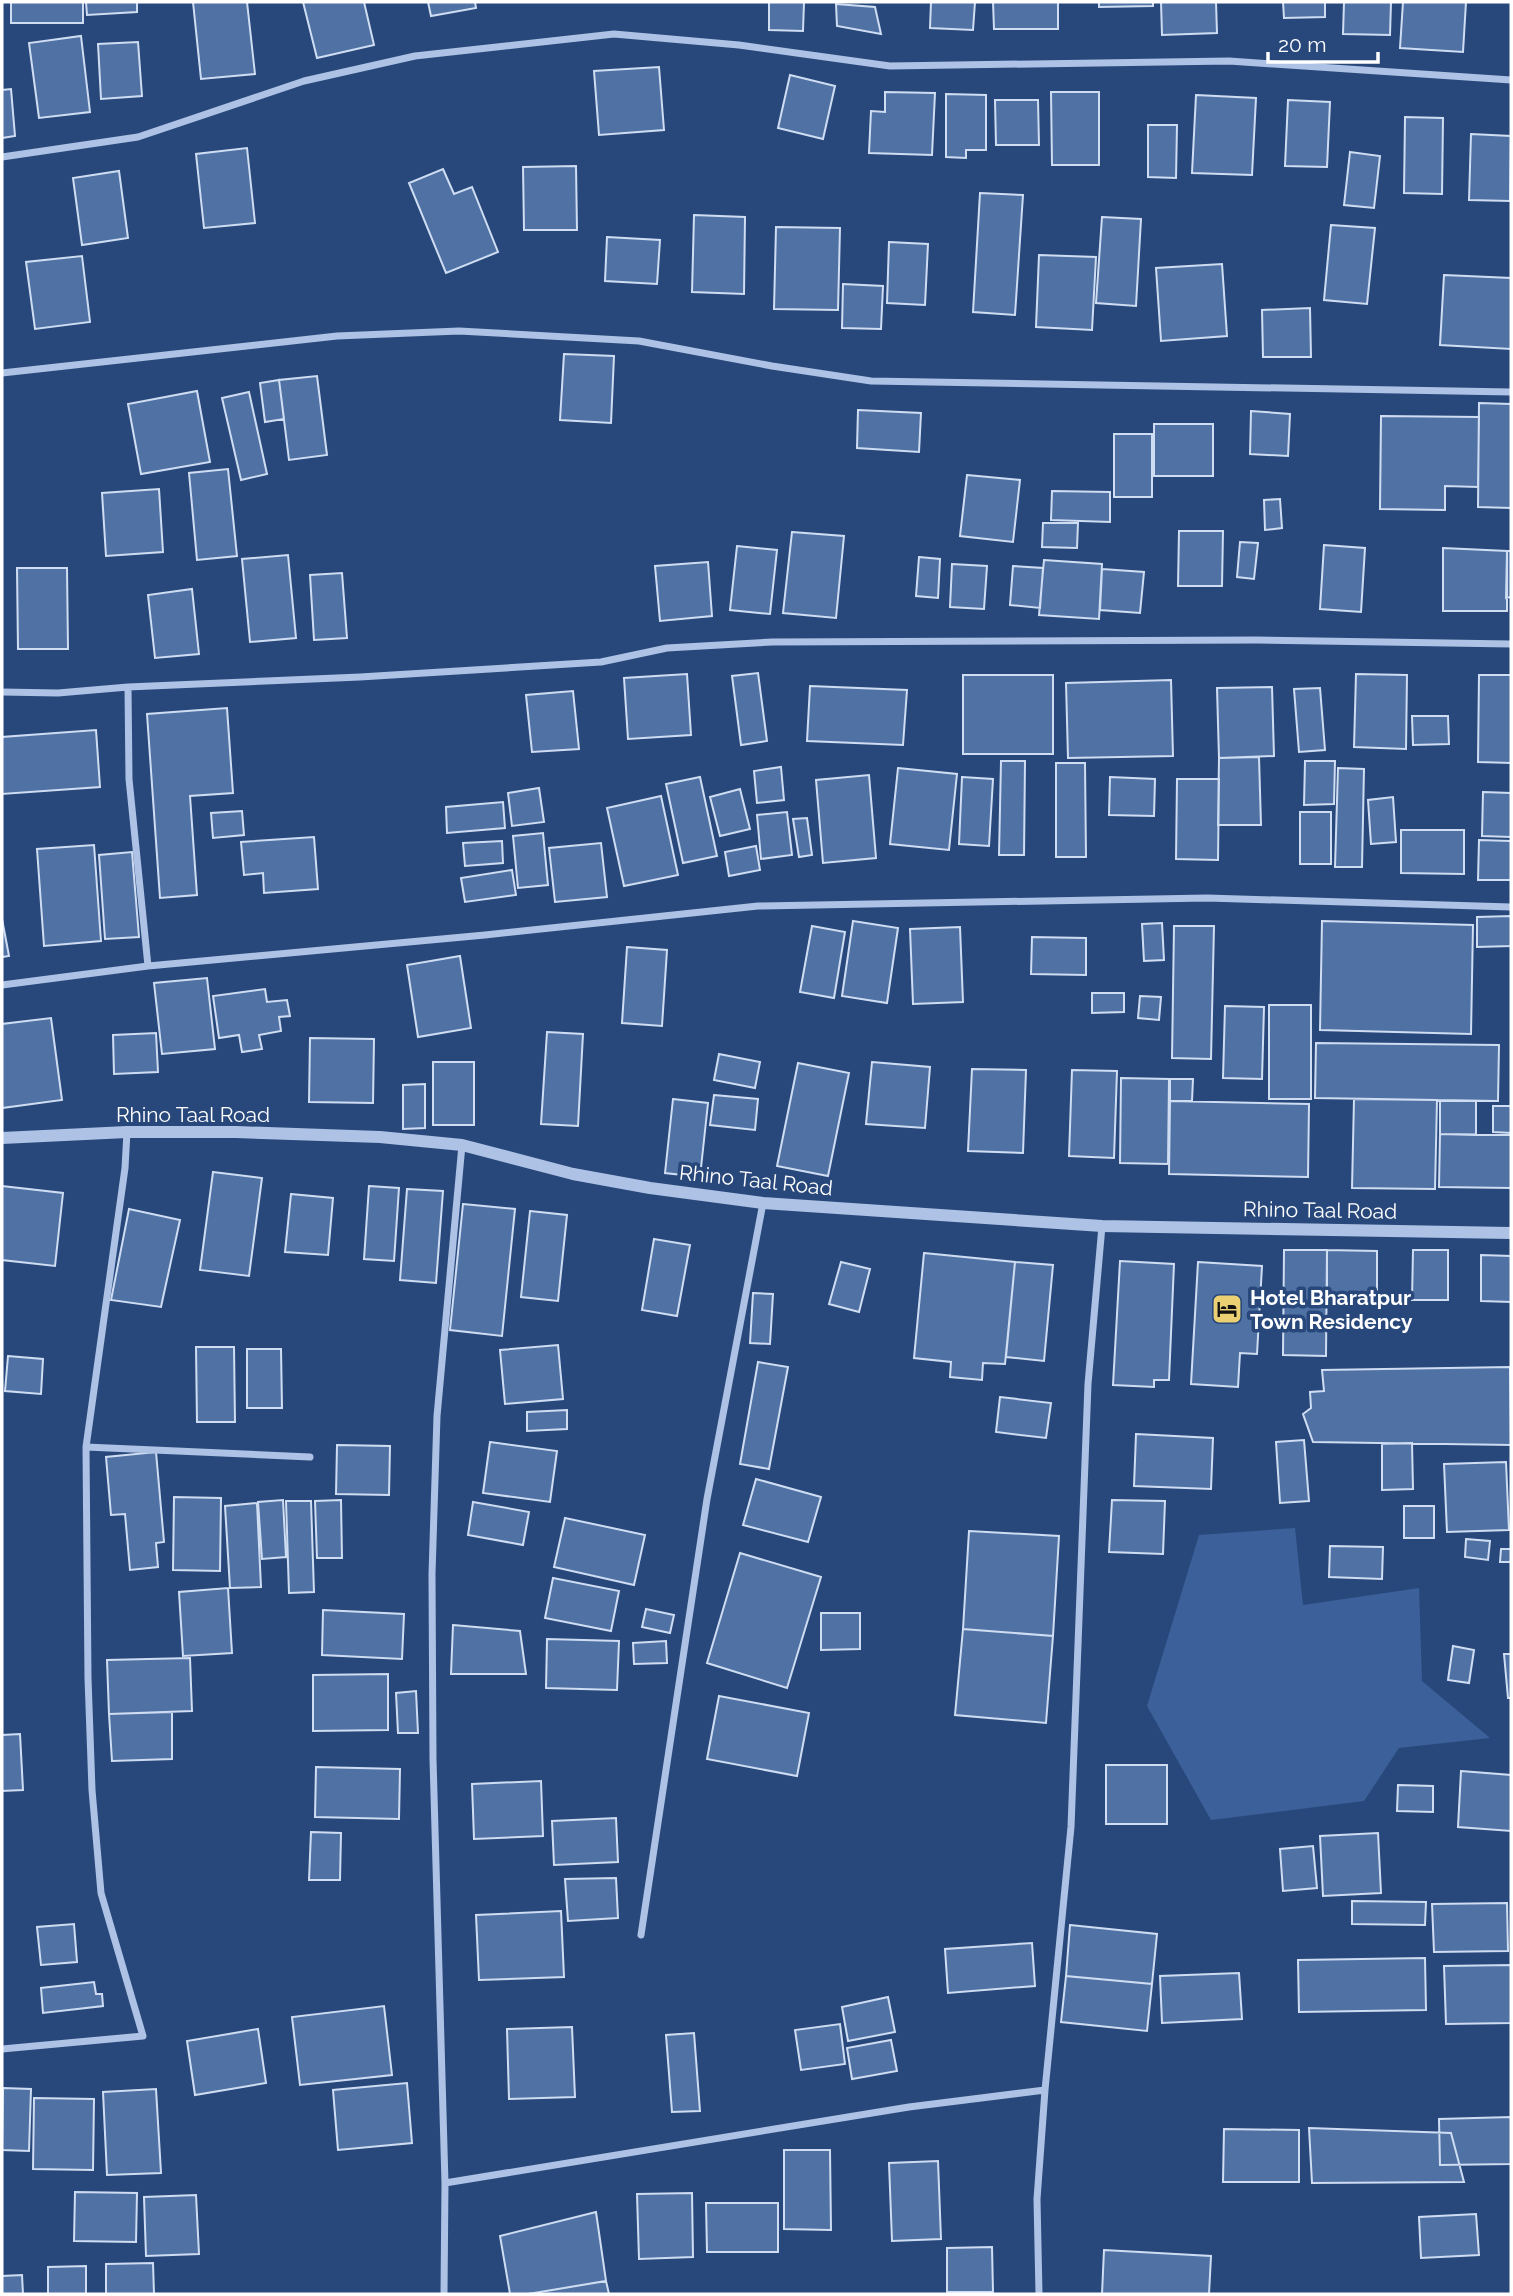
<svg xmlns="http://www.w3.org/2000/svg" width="1513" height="2296" font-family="Raleway,sans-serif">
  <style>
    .green { fill: #3c6099 }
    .building { fill: #5071a4; stroke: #cfddf3; stroke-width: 2 }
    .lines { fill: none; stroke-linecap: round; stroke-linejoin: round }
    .minor { stroke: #adc2e4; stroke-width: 7 }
    .tertiary { stroke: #adc2e4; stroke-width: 12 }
    .labels { text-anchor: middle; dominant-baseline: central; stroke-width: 7; stroke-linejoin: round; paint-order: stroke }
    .street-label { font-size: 21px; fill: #fff; stroke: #28487b }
    .poi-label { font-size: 21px; font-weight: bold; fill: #fff; stroke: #28487b; text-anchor: start }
  </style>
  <rect width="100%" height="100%" fill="#28487b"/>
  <path class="green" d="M1295 1528 1303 1605 1419 1588 1422 1681 1490 1738 1399 1748 1364 1801 1211 1820 1147 1706 1199 1535Z"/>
  <path class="building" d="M11 2H83V23H11Z
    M86 2H137V12L87 15Z
    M193 2H247L255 74 201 79Z
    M303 2H364L374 45 317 58Z
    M428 2H475L476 8 431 16Z
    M769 2H804L803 31 769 30Z
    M931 2H975L973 30 930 28Z
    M993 2H1058V29H994Z
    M1099 2H1153V6L1099 7Z
    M1161 2H1216L1217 33 1162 35Z
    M1283 2H1325V17L1284 18Z
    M1344 2H1391L1390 35 1343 34Z
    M1403 2H1466L1463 52 1400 48Z
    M836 4 875 7 881 34 837 26Z
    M81 36 90 112 39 118 29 43Z
    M138 42 142 96 101 99 98 44Z
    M659 67 664 130 599 135 594 71Z
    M790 75 835 86 823 139 778 128Z
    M11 89 15 136 2 138V90Z
    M885 92 935 93 932 155 869 153 871 111 885 112Z
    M1051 92H1099V165H1052Z
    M946 94 986 95V150H966V158L946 157Z
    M1196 95 1256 98 1252 175 1192 173Z
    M995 100H1038L1039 145H996Z
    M1288 100 1330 102 1327 167 1285 166Z
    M1405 117 1443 118 1442 194 1404 193Z
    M1148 125H1177L1176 178 1148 177Z
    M1471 134 1511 136 1510 201 1469 200Z
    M247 148 255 223 204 228 196 154Z
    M1350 152 1380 156 1374 208 1344 205Z
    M576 166 577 230H524L523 167Z
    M443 169 454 194 472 187 498 252 446 273 409 183Z
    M119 171 128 238 82 245 73 178Z
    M980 193 1023 195 1015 315 973 312Z
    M694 215 745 217 744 294 692 292Z
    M1102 217 1141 219 1136 306 1096 303Z
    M1331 225 1375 228 1367 304 1324 300Z
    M776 227 840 228 838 310 774 309Z
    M607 237 660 240 657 284 605 281Z
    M889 242 928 244 925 305 887 303Z
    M1039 255 1096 257 1092 330 1036 327Z
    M82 256 90 322 35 329 26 262Z
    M1222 264 1227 336 1161 341 1156 268Z
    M1444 275 1511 278V349L1440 345Z
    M843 284 883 286 881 329 842 328Z
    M1310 308 1311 357H1263L1262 310Z
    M564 354 614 356 611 423 560 420Z
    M317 376 327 455 289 460 279 380Z
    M279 380 284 419 265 422 260 383Z
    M197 391 210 462 141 474 128 404Z
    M249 392 267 474 241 480 222 398Z
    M1479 403 1511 404V508L1478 507Z
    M858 410 921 413 919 452 857 448Z
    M1251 411 1290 414 1288 456 1250 454Z
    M1381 416 1479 417 1478 487 1445 486V510L1380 509Z
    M1154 424H1213V476H1154Z
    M1114 434H1152V497H1114Z
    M228 469 237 556 197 560 189 473Z
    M967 475 1020 480 1013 542 960 536Z
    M159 489 163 552 106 556 102 493Z
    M1052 491 1110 492V522L1051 520Z
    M1280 499 1282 528 1265 530 1264 500Z
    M1043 523H1078L1077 548 1042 547Z
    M1179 531H1223L1222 586H1178Z
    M792 532 844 536 836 618 783 613Z
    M1240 542 1258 543 1254 579 1237 577Z
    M1324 545 1365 548 1361 612 1320 609Z
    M737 546 777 550 770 614 730 610Z
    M1443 548 1507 551V611H1443Z
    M1507 551H1511V597L1506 598Z
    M288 555 296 638 250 642 242 559Z
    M919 557 940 559 938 598 916 596Z
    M1044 560 1102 564 1099 619 1039 615Z
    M708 562 712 616 660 621 655 566Z
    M952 564 987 566 984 609 950 607Z
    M1013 566 1043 568 1040 608 1010 605Z
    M17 568H67L68 649H18Z
    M1102 569 1144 572 1140 613 1100 610Z
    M342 573 347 638 314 640 310 575Z
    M192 589 199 654 155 658 148 595Z
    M758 673 767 741 741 745 732 676Z
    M687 674 691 735 628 739 624 678Z
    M1356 674 1407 675 1406 749 1354 747Z
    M963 675H1053V754H963Z
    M1479 675H1511V763L1478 762Z
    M1171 680 1173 756 1068 758 1066 683Z
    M810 686 907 690 903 745 807 741Z
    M1272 687 1274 756 1219 758 1217 688Z
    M1320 688 1325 750 1299 752 1294 689Z
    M573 691 579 749 532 752 526 695Z
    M227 708 233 793 190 796 197 895 160 898 147 714Z
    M1412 716H1448L1449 744 1413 745Z
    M96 730 100 787 2 794V737Z
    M1259 757 1261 825H1218L1219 758Z
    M1001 761H1025L1024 855H999Z
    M1305 761H1335L1334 804 1304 805Z
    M1056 763H1085L1086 857H1056Z
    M781 767 784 800 757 803 754 771Z
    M898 768 957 774 949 850 890 844Z
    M1338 768 1364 769 1362 867H1335Z
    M869 775 876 858 823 863 816 780Z
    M700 777 717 856 683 863 666 784Z
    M962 777 993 779 989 846 959 844Z
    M1110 777 1155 779 1154 816 1109 815Z
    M1177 779H1219L1218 860 1176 859Z
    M539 788 544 822 512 826 508 793Z
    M740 789 750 829 720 836 710 797Z
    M1483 792 1511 793V837L1482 836Z
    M661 796 678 875 624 886 607 808Z
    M1393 797 1396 842 1371 844 1368 800Z
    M503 802 505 828 447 833 446 807Z
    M242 811 244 835 213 838 211 813Z
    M787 812 792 855 761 859 757 815Z
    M1300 812H1331V864H1300Z
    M807 818 812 855 799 857 793 819Z
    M1401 830H1464V874L1401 873Z
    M543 833 548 885 518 888 513 836Z
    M314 837 318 889 264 893 263 873 244 875 241 842Z
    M1479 840 1511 841V880H1478Z
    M502 841 503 863 465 866 463 843Z
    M601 843 607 897 555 902 549 848Z
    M94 845 101 941 44 946 37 849Z
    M756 846 760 870 729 876 725 852Z
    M132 852 139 937 105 939 99 855Z
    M512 870 516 895 465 902 461 878Z
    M1511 916V946L1477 947V917Z
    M2 919 9 956 2 957Z
    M853 921 898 928 887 1003 842 996Z
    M1322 921 1473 925 1471 1034 1320 1030Z
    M1162 923 1164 960 1144 961 1142 924Z
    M812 926 845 932 834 998 800 992Z
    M1174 926H1214L1211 1059 1172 1058Z
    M960 927 963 1002 913 1004 910 929Z
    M1032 937 1086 938V975L1031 974Z
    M627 947 667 950 662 1026 622 1023Z
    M460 956 471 1028 418 1037 407 965Z
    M207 978 215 1049 162 1054 154 983Z
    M265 989 267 1002 287 1000 290 1016 279 1017 281 1031 259 1035 262 1049 242 1052 239 1035 219 1038 213 996Z
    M1092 993H1124V1012L1092 1013Z
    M1140 996 1161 997 1159 1020 1138 1018Z
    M1269 1005H1311V1099H1269Z
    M1225 1006 1264 1007 1262 1079 1223 1078Z
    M51 1018 62 1100 2 1108V1024Z
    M547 1032 583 1034 578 1126 541 1124Z
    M156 1033 158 1072 114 1074 113 1035Z
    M310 1038 374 1039 373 1103 309 1102Z
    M1316 1043 1499 1045 1498 1101 1315 1098Z
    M719 1054 760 1062 755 1088 714 1080Z
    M433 1062H474V1125H433Z
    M872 1062 930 1067 925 1128 866 1124Z
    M798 1063 849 1073 828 1176 777 1166Z
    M972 1069 1026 1070 1023 1153 968 1151Z
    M1072 1070 1117 1071 1114 1158 1069 1156Z
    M1121 1078 1169 1079 1168 1164 1120 1163Z
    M1170 1079H1193L1192 1101H1170Z
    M425 1084V1128L403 1129V1085Z
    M714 1095 758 1099 755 1130 710 1125Z
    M673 1099 708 1103 700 1177 665 1173Z
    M1354 1099 1437 1100 1435 1189 1352 1188Z
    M1170 1101 1309 1104 1308 1177 1169 1174Z
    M1440 1101H1476V1135L1440 1134Z
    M1493 1106H1511V1133L1493 1132Z
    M1440 1134 1511 1135V1188L1439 1187Z
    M213 1172 262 1178 249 1276 200 1270Z
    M2 1186 63 1193 55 1266 2 1260Z
    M369 1186 399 1188 394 1261 364 1259Z
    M407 1189 443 1191 436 1283 400 1280Z
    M291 1194 333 1198 328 1255 285 1252Z
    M463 1204 515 1209 502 1336 450 1330Z
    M129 1209 180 1220 161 1307 111 1300Z
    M530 1211 567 1215 558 1301 521 1297Z
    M654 1239 690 1245 677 1316 642 1310Z
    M1284 1250H1327L1326 1356 1283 1355Z
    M1327 1250 1377 1251V1300H1327Z
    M1413 1250H1448V1300H1412Z
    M924 1253 1015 1262 1005 1364 983 1363 982 1380 950 1377 951 1362 914 1358Z
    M1481 1255 1511 1256V1302L1481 1301Z
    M1120 1261 1174 1264 1169 1380H1154V1387L1113 1385Z
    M841 1262 870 1269 859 1312 829 1304Z
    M1015 1262 1053 1265 1044 1361 1006 1357Z
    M1198 1262 1262 1266 1257 1354 1240 1353 1238 1387 1191 1384Z
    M753 1293 773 1294 770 1344 750 1343Z
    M558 1345 563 1399 505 1404 500 1350Z
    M196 1347H234L235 1422H197Z
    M247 1349H281L282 1408H247Z
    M8 1356 43 1359 41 1394 5 1391Z
    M758 1362 788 1367 769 1469 740 1464Z
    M1510 1367 1511 1445 1313 1442 1303 1414 1311 1408 1310 1392 1324 1391 1322 1370Z
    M1000 1397 1051 1403 1046 1438 996 1432Z
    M567 1410V1429L527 1431V1412Z
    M1136 1434 1213 1438 1211 1489 1134 1486Z
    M1304 1440 1309 1501 1280 1503 1276 1442Z
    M490 1442 557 1451 550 1502 483 1493Z
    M1412 1443 1413 1489 1382 1490V1444Z
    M337 1445 390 1446 389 1495 336 1494Z
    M156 1452 164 1542 156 1543 158 1567 130 1570 125 1514 111 1515 106 1457Z
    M1506 1462 1509 1530 1447 1532 1444 1464Z
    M756 1479 821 1497 808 1542 743 1525Z
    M174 1497 221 1498 220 1571 173 1570Z
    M283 1500 286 1557 262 1559 258 1502Z
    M341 1500 342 1558H317L315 1501Z
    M1112 1500 1165 1501 1163 1554 1109 1552Z
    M286 1501H311L314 1592 289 1593Z
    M473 1502 529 1512 523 1545 468 1535Z
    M257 1503 261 1587 230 1588 225 1506Z
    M1404 1506H1434V1538H1404Z
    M565 1518 645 1535 634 1585 554 1567Z
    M969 1531 1059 1536 1053 1636 963 1629Z
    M1466 1539 1490 1541 1488 1560 1465 1557Z
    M1330 1546 1383 1547 1382 1579 1329 1577Z
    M1501 1549H1511V1562H1500Z
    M740 1553 821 1577 787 1688 707 1663Z
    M553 1578 619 1591 611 1631 545 1618Z
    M228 1588 232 1653 183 1656 179 1592Z
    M646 1609 674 1615 670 1633 642 1627Z
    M323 1610 404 1614 402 1659 322 1655Z
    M821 1613H860V1649L821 1650Z
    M453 1625 520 1631 526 1674H451Z
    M963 1629 1053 1636 1046 1723 955 1715Z
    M547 1639 619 1641 617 1690 546 1688Z
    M666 1641 667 1663 634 1664 633 1643Z
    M1453 1646 1474 1650 1469 1683 1448 1680Z
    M1504 1654H1511V1698H1508Z
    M190 1658 192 1711 109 1714 107 1660Z
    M388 1674V1730L313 1731V1675Z
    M416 1691 418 1733H398L396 1693Z
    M719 1696 809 1713 797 1776 707 1759Z
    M172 1712V1759L112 1761 109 1714Z
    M20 1734 23 1790 2 1791V1735Z
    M1106 1765H1167V1824H1106Z
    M316 1767 400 1769 399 1819 315 1817Z
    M1461 1771 1511 1775V1831L1458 1827Z
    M541 1781 543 1836 474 1839 472 1784Z
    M1398 1785 1433 1786V1812L1397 1811Z
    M616 1818 618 1862 554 1865 552 1821Z
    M311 1832 341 1833 340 1880H309Z
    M1378 1833 1381 1893 1323 1896 1320 1836Z
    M1313 1846 1317 1888 1283 1891 1280 1849Z
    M616 1878 618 1918 568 1921 565 1879Z
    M1352 1901 1426 1902 1425 1925 1352 1924Z
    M1507 1903 1508 1951 1434 1952 1432 1904Z
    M561 1911 564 1977 479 1980 476 1915Z
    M74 1924 77 1962 41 1965 37 1927Z
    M1070 1925 1157 1934 1152 1984 1066 1976Z
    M1032 1943 1035 1986 948 1993 945 1949Z
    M1425 1958 1426 2010 1299 2012 1298 1960Z
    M1511 1965V2023L1446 2024 1444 1966Z
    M1239 1973 1242 2019 1162 2023 1160 1976Z
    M1066 1976 1152 1984 1147 2031 1061 2022Z
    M94 1982 96 1994H102L103 2006 43 2013 41 1988Z
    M888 1997 895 2032 848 2041 842 2007Z
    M384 2006 392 2075 300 2085 292 2017Z
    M840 2024 845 2064 801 2070 795 2030Z
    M572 2027 575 2097 509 2099 507 2029Z
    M258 2029 266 2083 195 2095 187 2041Z
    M694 2033 700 2111 672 2112 666 2035Z
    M891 2040 897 2071 852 2079 847 2048Z
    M407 2083 412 2143 338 2150 333 2090Z
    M3 2088 31 2089 29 2151 2 2150Z
    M156 2089 161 2173 107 2175 103 2092Z
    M34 2098 94 2099 93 2170 33 2169Z
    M1511 2117V2164L1440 2165 1439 2119Z
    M1309 2128 1451 2133 1464 2182 1312 2183Z
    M1224 2129 1299 2130V2182H1223Z
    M784 2150H830L831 2230 784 2229Z
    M938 2161 941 2239 892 2241 889 2163Z
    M75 2192 137 2193 136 2242 74 2241Z
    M692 2193 693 2257 639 2259 637 2194Z
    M196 2195 199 2254 146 2256 144 2197Z
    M706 2203H778V2252H707Z
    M596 2212 606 2281 528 2294H510L500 2236Z
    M1476 2214 1479 2255 1421 2258 1419 2217Z
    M992 2247 993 2292H947V2248Z
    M1104 2250 1211 2256 1209 2294H1102Z
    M153 2263 154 2294H106V2264Z
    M86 2266V2294H48V2267Z
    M22 2275 23 2294H2V2276Z
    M606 2281 609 2294H528Z"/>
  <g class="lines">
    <path class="minor" d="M2 157 138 137 304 81 415 56 614 34 739 45 890 66 1229 61 1511 80
      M2 373 337 336 459 331 639 341 772 366 871 381 1511 392
      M128 687 129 779 148 966
      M2 692 58 693 128 687 360 677 601 662 667 648 772 642 1256 640 1511 644
      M2 985 148 966 485 935 758 906 1207 898 1511 907
      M86 1447 310 1457
      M641 1935 707 1499 763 1203
      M2 2049 143 2036 101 1893 92 1790 88 1678 86 1447 125 1168 127 1132
      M445 2183 909 2107 1045 2090
      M444 2294 445 2183 433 1759 432 1574 437 1416 462 1145
      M1039 2294 1037 2199 1045 2090 1071 1827 1088 1384 1102 1226"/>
    <path class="tertiary" d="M2 1138 127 1132H236L380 1137 462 1145 573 1174 650 1188 763 1203 1102 1226 1511 1233"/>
  </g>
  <defs>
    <g id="hotel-square" transform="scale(1.575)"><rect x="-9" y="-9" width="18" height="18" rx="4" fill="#ebcf73" stroke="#28487b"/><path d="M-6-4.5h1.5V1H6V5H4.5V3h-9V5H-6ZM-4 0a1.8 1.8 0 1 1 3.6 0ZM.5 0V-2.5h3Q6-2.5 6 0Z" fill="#111"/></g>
  </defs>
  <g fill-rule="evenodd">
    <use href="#hotel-square" x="1227" y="1309"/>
  </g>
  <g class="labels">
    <g class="street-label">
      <text x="193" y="1114">Rhino Taal Road</text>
      <text transform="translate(756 1180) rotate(6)">Rhino Taal Road</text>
      <text transform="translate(1320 1210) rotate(1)">Rhino Taal Road</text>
    </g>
    <g class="poi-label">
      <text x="1250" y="1297">Hotel Bharatpur<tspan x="1250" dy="24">Town Residency</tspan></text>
    </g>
  </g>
  <rect width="1513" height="2296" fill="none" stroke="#ffffff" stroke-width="7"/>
  <path d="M1268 52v10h110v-10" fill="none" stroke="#ffffff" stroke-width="3.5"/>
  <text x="1278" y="52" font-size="21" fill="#ffffff" stroke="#28487b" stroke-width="5" paint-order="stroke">20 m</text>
</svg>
